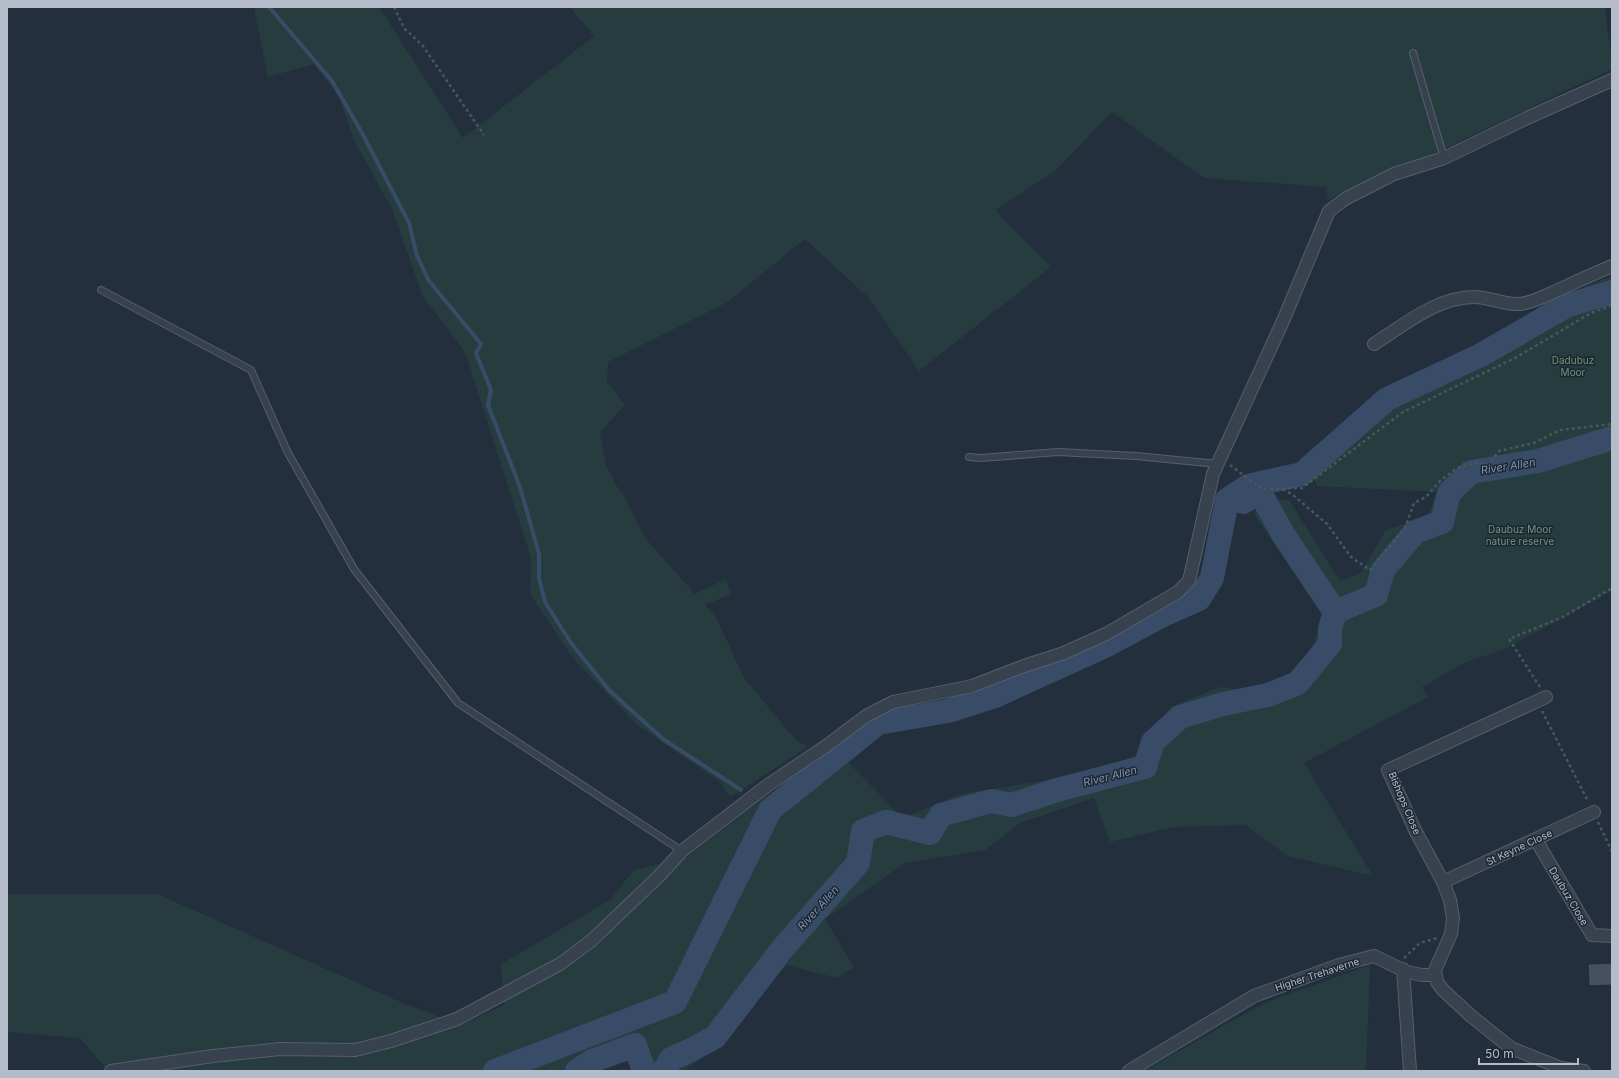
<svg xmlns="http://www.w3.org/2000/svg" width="1619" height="1078" font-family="Inter,sans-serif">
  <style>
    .green { fill: #263c3f }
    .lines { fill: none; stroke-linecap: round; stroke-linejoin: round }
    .stream { stroke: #394c67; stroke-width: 4 }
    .river { stroke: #394c67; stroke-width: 24 }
    .building { fill: #455162; stroke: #1f2835 }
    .service-casing { stroke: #565f6c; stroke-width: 8 }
    .minor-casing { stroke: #565f6c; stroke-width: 14 }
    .path { stroke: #44595c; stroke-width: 2.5; stroke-dasharray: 3 3; stroke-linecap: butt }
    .service { stroke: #38414e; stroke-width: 6 }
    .minor { stroke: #38414e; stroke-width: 12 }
    .labels { text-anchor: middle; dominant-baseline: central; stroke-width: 3; stroke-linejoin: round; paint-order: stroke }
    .park-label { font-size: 10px; fill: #6b9a76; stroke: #1d2633 }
    .street-label { font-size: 10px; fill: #b4bcc9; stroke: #1d2633 }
    .water-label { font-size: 11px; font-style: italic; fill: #7c92b1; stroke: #1d2633 }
  </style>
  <rect width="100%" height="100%" fill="#242f3e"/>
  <path class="green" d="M254 7H379L463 138 594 36 570 7H1600L1605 8 1612 69 1437 152 1377 175 1328 200 1326 187 1204 178 1112 112 1055 171 995 210 1051 267 919 371 870 299 805 239 726 303 608 362 607 382 625 405 600 432 605 462 616 485 623 494 646 539 695 594 726 579 731 594 705 605 716 617 744 678 795 739 808 747 730 797 719 781 636 724 572 657 530 594 531 558 465 352 423 297 392 209 355 142 338 95 314 64 268 77Z
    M1612 276V591L1505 649 1466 662 1422 687 1428 697 1304 763 1373 876 1288 856 1245 825 1173 827 1110 842 1094 798 1020 823 985 850 905 863 825 919 854 967 837 978 786 965 717 1046 684 1071H633L622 1043 583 1071H108L80 1038 7 1032V894H157L403 1003 461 1025 504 1005 501 964 610 900 634 870 687 857 832 746 903 818 961 794 1087 774 1137 755 1171 707 1219 687 1242 690 1285 678 1313 647 1322 614 1254 514 1263 498 1289 500 1340 581 1360 574 1386 530 1428 516 1437 492 1317 486 1303 456 1374 398 1507 331 1586 286Z
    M1370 965 1366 1071H1144L1262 1004Z"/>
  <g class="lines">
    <path class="stream" d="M269 7 332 81 361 131 409 223 417 256 429 281 481 344 476 353 491 390 488 405 520 487 539 554V578L545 602 571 643 609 690 663 739 741 790
      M762 804 770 810"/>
    <path class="river" d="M1239 495 1243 502 1256 494 1263 498 1283 534 1335 612
      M495 1071 675 1002 770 810 878 723 948 711 995 696 1107 645 1165 614 1199 599 1212 578 1227 500 1248 486 1302 474 1387 399 1481 355 1566 306 1612 292
      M577 1071 592 1061 635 1045 644 1071
      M664 1071 671 1059 693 1049 715 1037 783 948 858 863 863 831 886 822 930 833 941 815 991 801 1012 805 1057 790 1145 767 1153 742 1180 717 1223 704 1268 695 1298 683 1330 644V629L1335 612 1376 595 1383 570 1415 532 1442 522 1449 493 1471 472 1538 461 1612 438"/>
  </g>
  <path class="building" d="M1612 963V985L1589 986 1588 964Z"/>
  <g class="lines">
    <g class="service-casing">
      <path id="service" d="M1413 53 1444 158
        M101 290 251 370 287 451 354 569 458 703 682 851
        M969 457 981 458 1058 452 1136 456 1218 464"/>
    </g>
    <g class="minor-casing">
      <path id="minor" d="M1374 344C1404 325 1437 297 1474 297 1490 297 1504 305 1519 304 1532 303 1545 296 1556 291 1575 282 1593 274 1612 266
        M1546 697 1388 770 1415 830 1443 882 1450 900 1453 918 1451 934 1435 970 1437 982 1443 990 1471 1016 1511 1048 1561 1068 1584 1071
        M1536 840 1592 935 1612 936
        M1443 882 1594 812
        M1403 969 1410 1071
        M111 1071 213 1056 280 1049 355 1050 391 1041 457 1019 560 964 591 941 659 876 682 851 768 785 826 746 866 716 893 702 972 686 1024 666 1064 653 1106 634 1178 592 1189 581 1213 474 1283 321 1329 211 1345 199 1394 174 1444 158 1527 118 1612 80
        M1129 1071 1254 996 1339 965 1374 956 1407 972 1422 975H1436"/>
    </g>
    <path class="path" d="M394 7 404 28 423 46 484 135
      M1230 465 1262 489 1302 488 1403 412 1517 357 1591 313 1612 305
      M1283 489 1293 495 1327 524 1351 557 1370 570 1405 528 1414 503 1426 497 1440 481 1457 468 1475 463 1488 465 1499 451 1534 443 1560 430 1612 424
      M1540 687 1509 639 1563 617 1612 588
      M1542 711 1588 801
      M1598 822 1612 852
      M1404 958 1420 943 1437 938"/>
    <use href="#service" class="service"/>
    <use href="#minor" class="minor"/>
  </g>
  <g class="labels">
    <g class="park-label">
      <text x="1573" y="360">Dadubuz<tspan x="1573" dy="12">Moor</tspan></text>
      <text x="1520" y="529">Daubuz Moor<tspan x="1520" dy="12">nature reserve</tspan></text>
    </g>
    <g class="street-label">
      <text transform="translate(1405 803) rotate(67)">Bishops Close</text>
      <text transform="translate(1519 847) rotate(-25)">St Keyne Close</text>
      <text transform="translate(1569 896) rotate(59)">Daubuz Close</text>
      <text transform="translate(1317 974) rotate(-18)">Higher Trehaverne</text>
    </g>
    <g class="water-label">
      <text transform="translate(1508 466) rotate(-9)">River Allen</text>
      <text transform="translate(1110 776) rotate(-14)">River Allen</text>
      <text transform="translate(818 908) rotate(-48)">River Allen</text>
    </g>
  </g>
  <rect width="1619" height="1078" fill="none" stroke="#b4bcc9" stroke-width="16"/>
  <path d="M1479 1058v6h99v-6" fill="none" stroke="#b4bcc9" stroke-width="2"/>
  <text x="1485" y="1058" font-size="12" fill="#b4bcc9" stroke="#1d2633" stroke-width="3" paint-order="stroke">50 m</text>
</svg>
